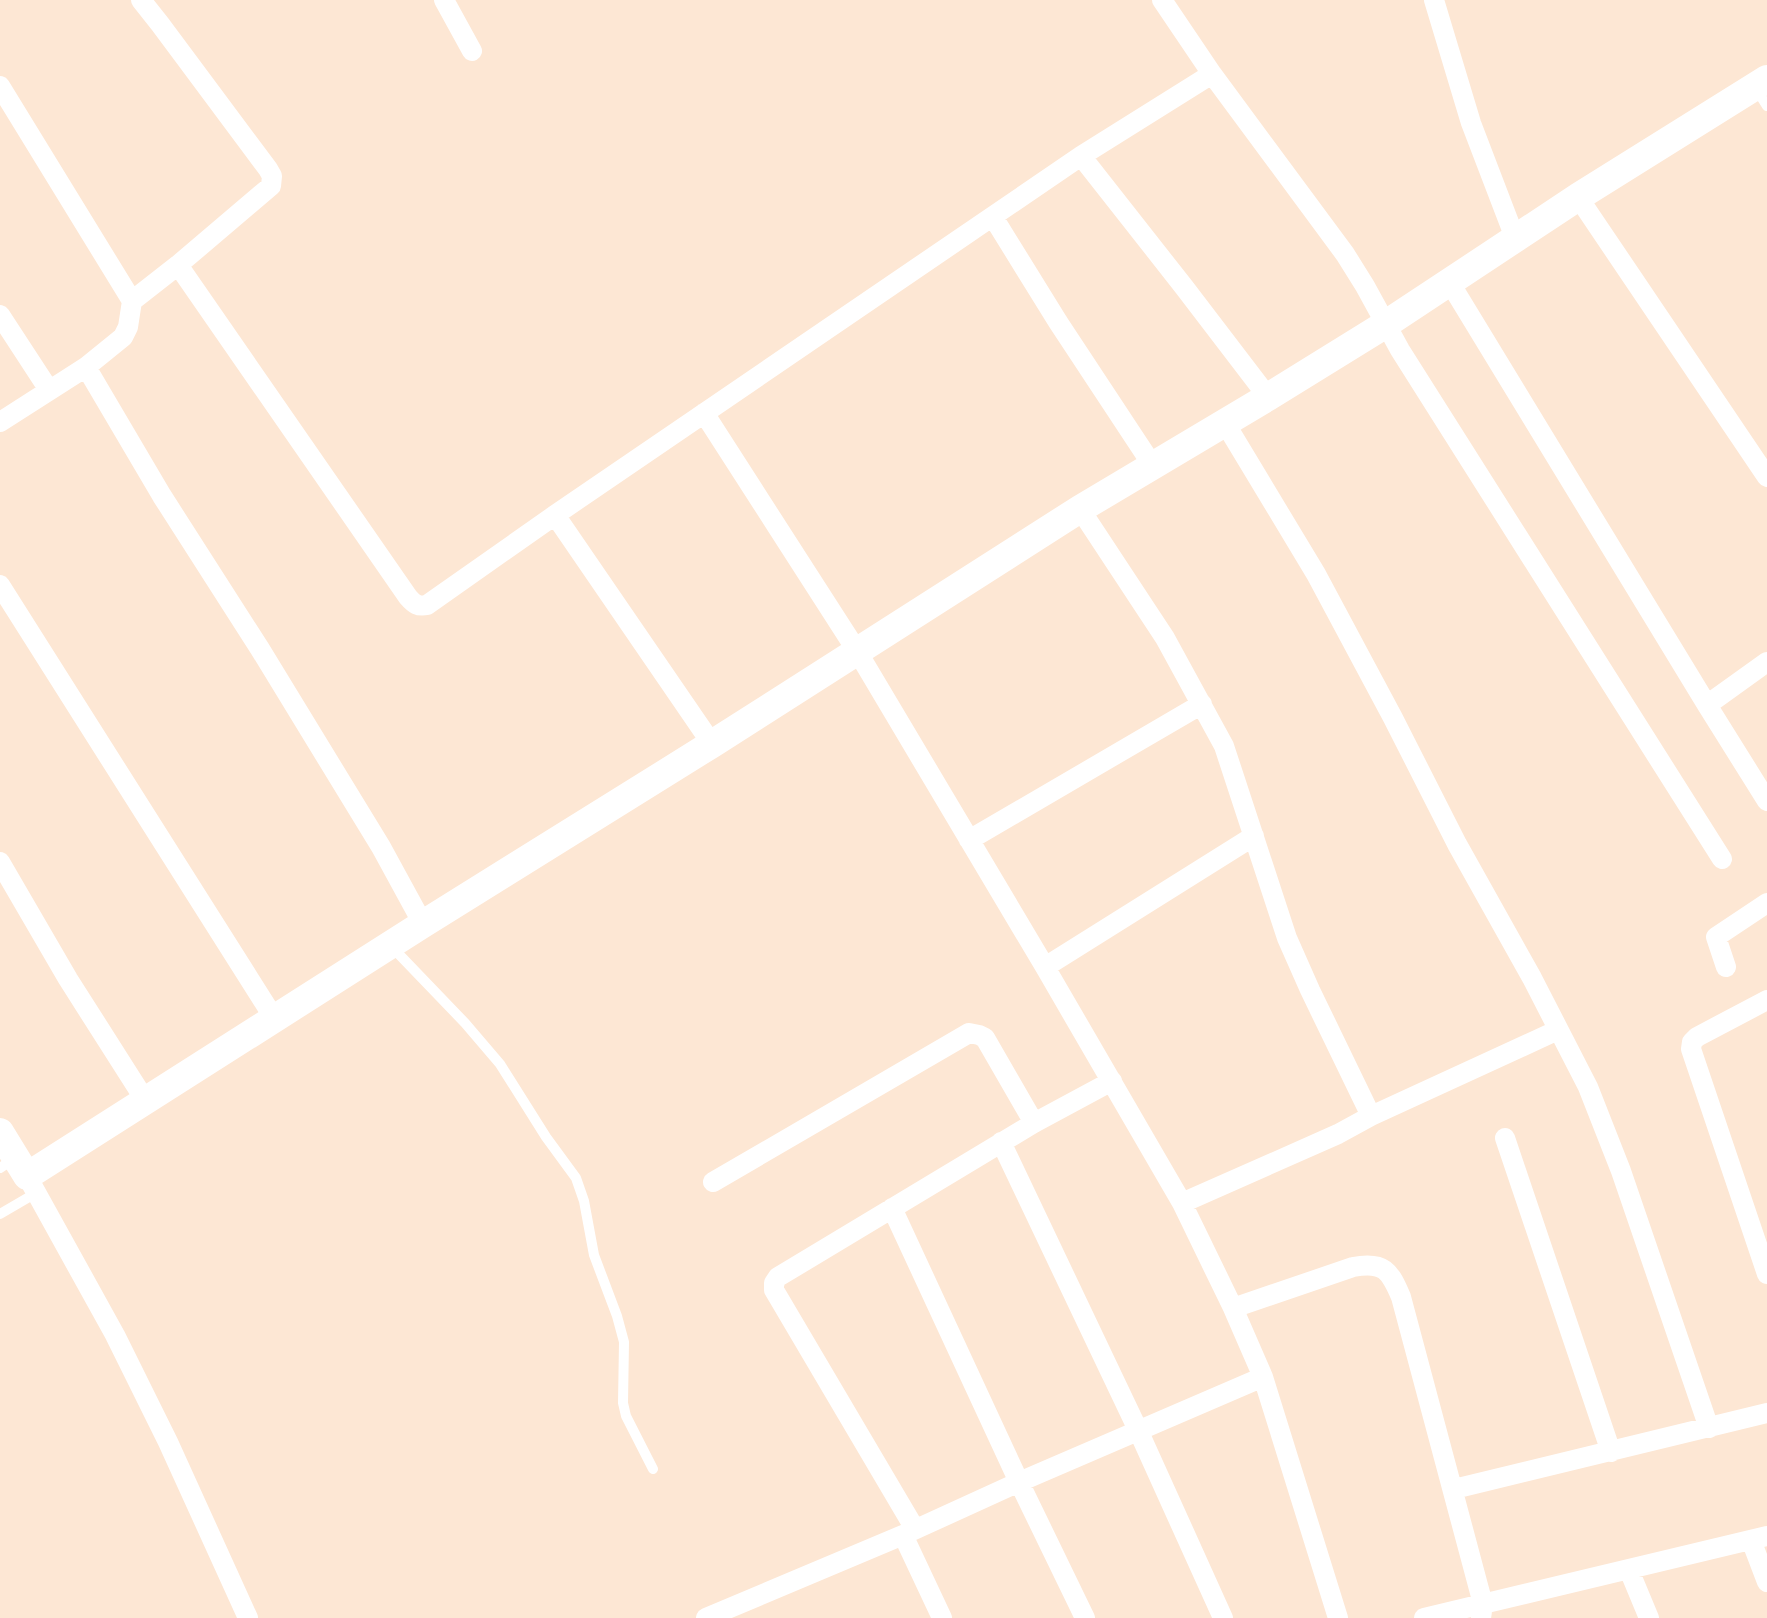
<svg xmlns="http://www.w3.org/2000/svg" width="1767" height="1618" font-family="'IBM Plex Sans',sans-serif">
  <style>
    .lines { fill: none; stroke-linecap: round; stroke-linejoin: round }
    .lane { stroke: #fff; stroke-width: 10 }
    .street { stroke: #fff; stroke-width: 20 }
    .secondary { stroke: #fff; stroke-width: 28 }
  </style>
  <rect width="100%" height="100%" fill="#fde7d4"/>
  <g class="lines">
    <path class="lane" d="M1755 87 1767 106
      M391 946 465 1023 500 1064 546 1137 576 1178 584 1201 594 1255 617 1316 624 1342 623 1403 626 1416 653 1469
      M0 1168 15 1158
      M0 1214 36 1193"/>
    <path class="street" d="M444 0 472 51
      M1162 0 1212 74 1345 254 1365 286 1400 350 1722 859
      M1434 0 1471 123 1515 238
      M0 86 132 301
      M1081 156 1184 287 1268 397
      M1578 197 1767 477
      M993 217 1058 322 1153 466
      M178 265 408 597C414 604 418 607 427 605L555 515 1081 156 1212 74
      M1450 283 1707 705 1767 801
      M0 315 49 390
      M86 367 162 496 260 649 381 847 423 924
      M704 413 857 651 1045 967 1182 1203 1233 1308 1263 1377 1338 1618
      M0 422 86 367 123 337 128 327 132 301 178 265 271 186 272 176 268 169 160 24 141 0
      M1225 423 1316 574 1393 718 1457 844 1532 978 1588 1087 1621 1171 1709 1428
      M1080 509 1165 638 1224 746 1287 938 1310 990 1371 1116
      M555 515 712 744
      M0 585 274 1018
      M1707 705 1767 662
      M969 840 1202 704
      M0 862 68 979 145 1100
      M1045 967 1254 836
      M1726 967 1716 937 1767 903
      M1767 1000 1697 1037 1692 1042 1691 1049 1767 1274
      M1505 1138 1611 1452
      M1001 1142 1138 1430 1223 1618
      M27 1176 115 1335 168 1442 248 1618
      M713 1182 969 1033 979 1035 985 1038 1034 1123
      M1182 1203 1338 1134 1371 1116 1558 1030
      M892 1208 1019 1482 1085 1618
      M1233 1308 1353 1267C1384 1261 1390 1271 1401 1297L1483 1604 1481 1618
      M1454 1489 1767 1413
      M915 1529 774 1290V1283L778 1277 1034 1123 1112 1081
      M903 1535 942 1618
      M1751 1540 1767 1582
      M1629 1570 1649 1618
      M706 1618 903 1535 1019 1482 1263 1377
      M1424 1618 1767 1536"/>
    <path class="secondary" d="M0 1132 27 1176 423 924 712 744 1080 509 1268 397 1386 324 1578 197 1767 79"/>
  </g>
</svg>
